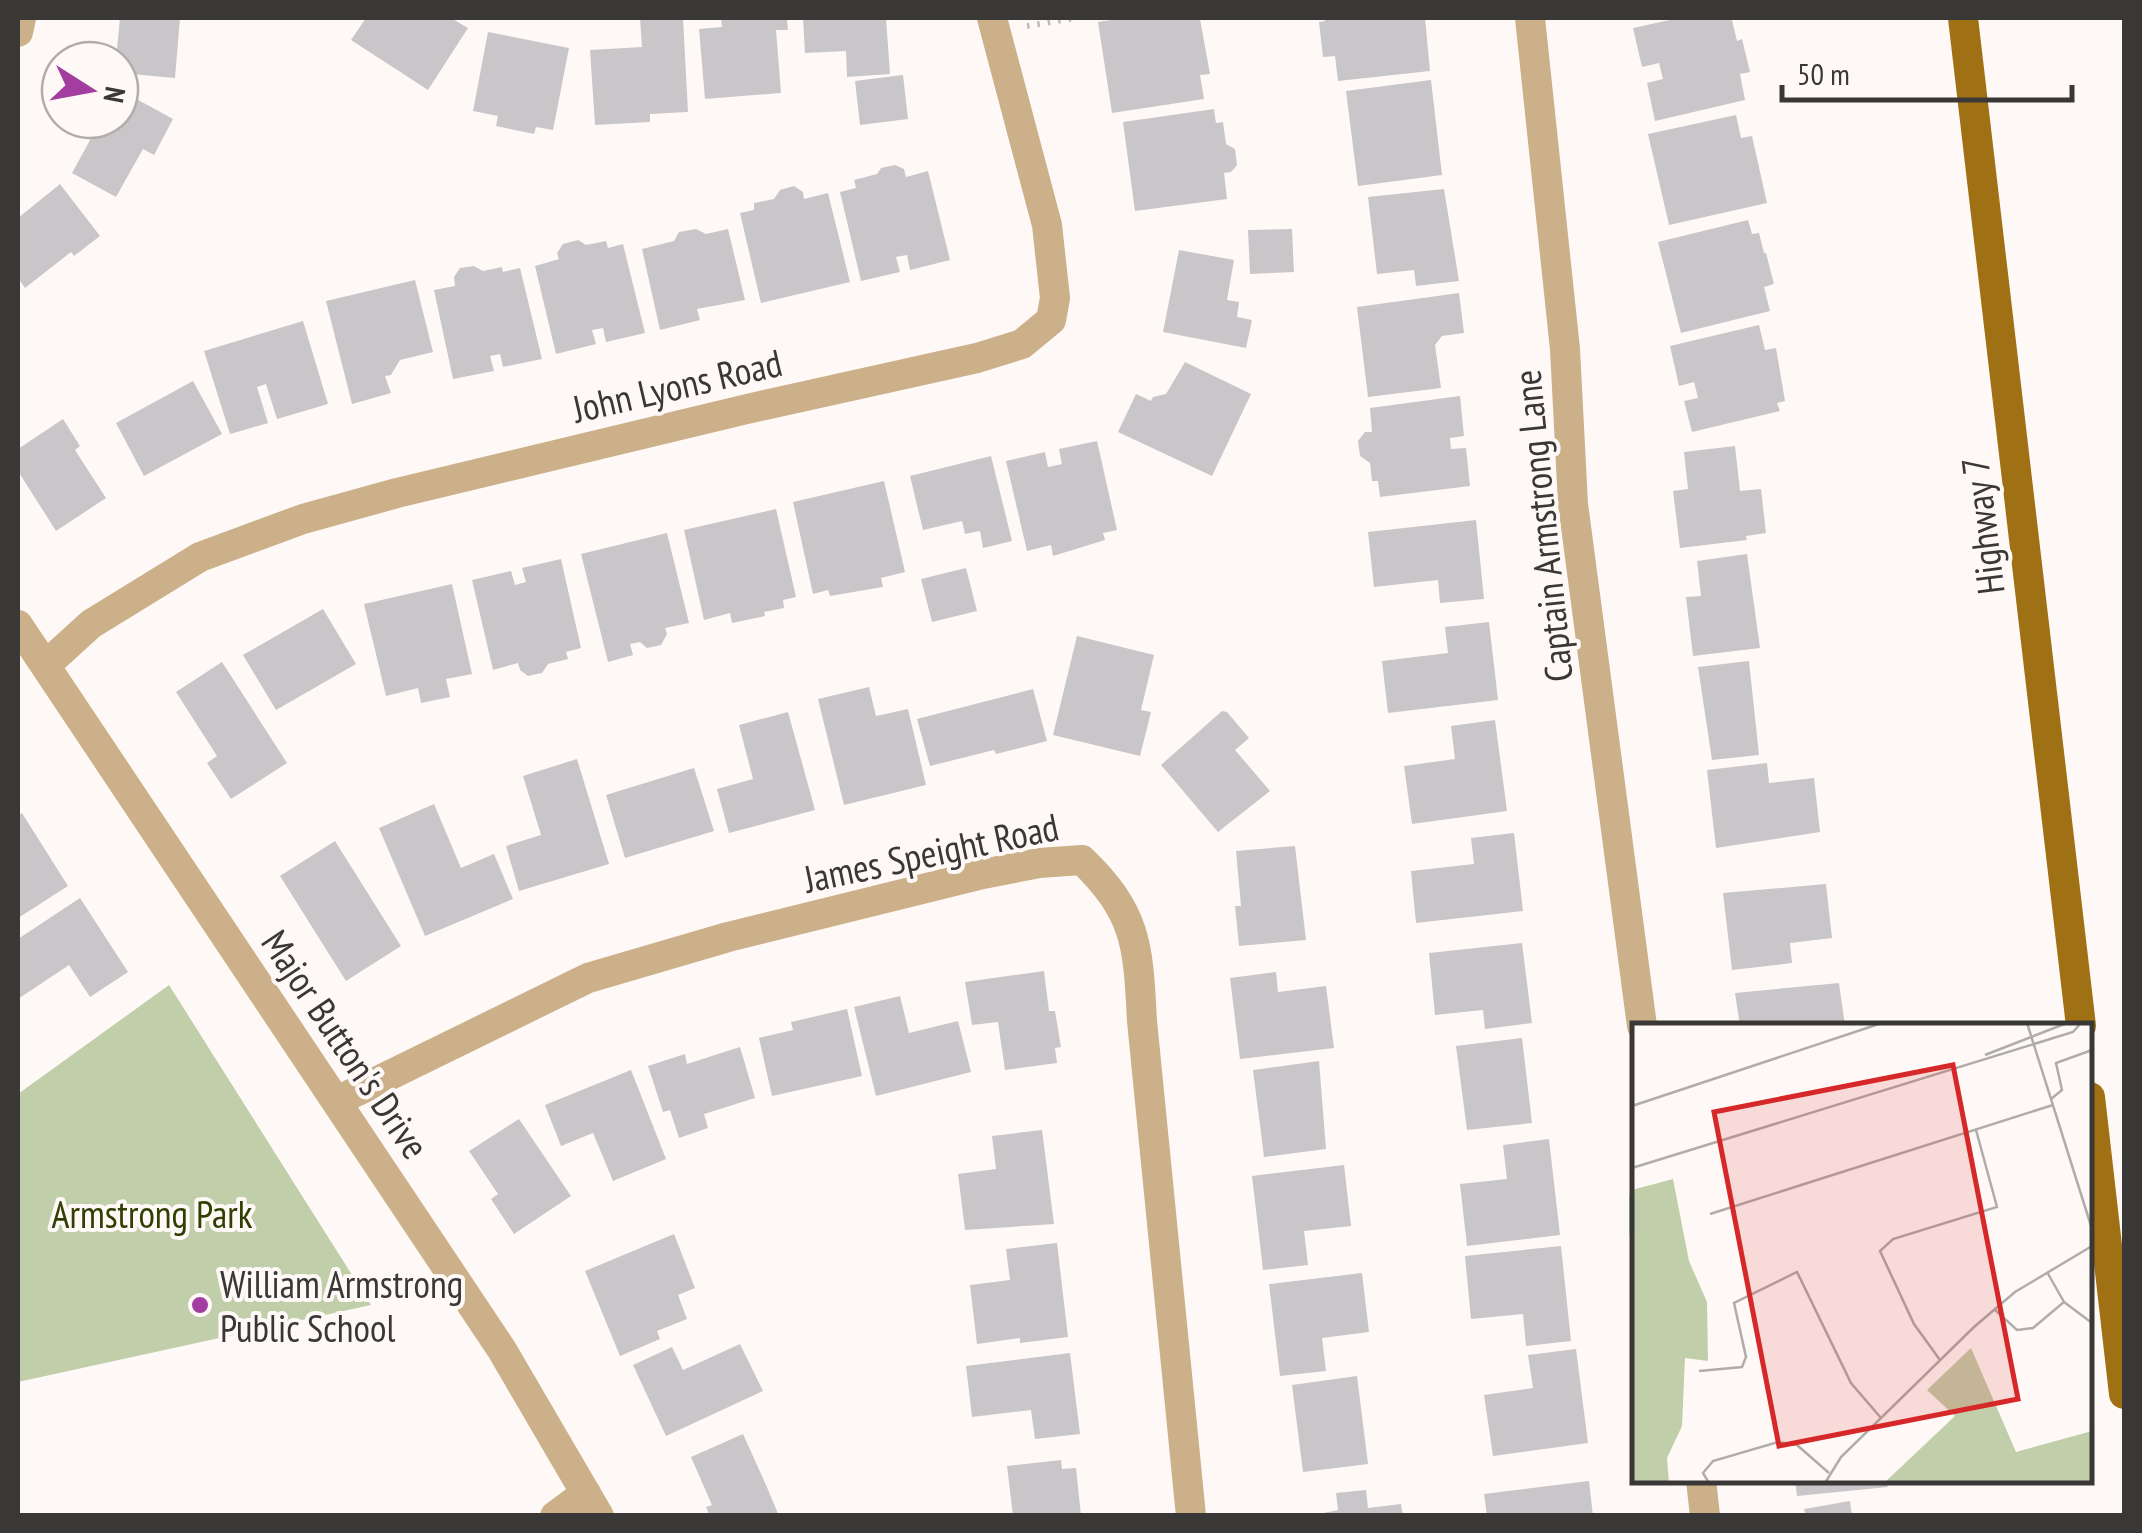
<svg xmlns="http://www.w3.org/2000/svg" width="2142" height="1533" font-family="'PT Sans Narrow',sans-serif">
  <style>
    .green { fill: #c0cea9 }
    .building { fill: #c9c6ca }
    .lines { fill: none; stroke-linecap: round; stroke-linejoin: round }
    .path { stroke: #bebab8; stroke-width: 6; stroke-dasharray: 2.5 8; stroke-linecap: butt }
    .minor { stroke: #cbb089; stroke-width: 30 }
    .major { stroke: #a07015; stroke-width: 30 }
    .poi-dot { fill: #a43da0; stroke: #fef9f7; stroke-width: 4 }
    .labels { text-anchor: middle; dominant-baseline: central; stroke-width: 8; stroke-linejoin: round; paint-order: stroke }
    .street-label { font-size: 38px; fill: #3a3837; stroke: #fef9f7 }
    .park-label { font-size: 38px; fill: #314002; stroke: #fef9f7 }
    .poi-label { font-size: 38px; fill: #3a3837; stroke: #fef9f7; text-anchor: start }
    .inset-river { fill: none; stroke: #80c1da; stroke-width: 5 }
    .inset-road { fill: none; stroke: #b0acaa; stroke-width: 2.5 }
    .view { fill: #d62828; fill-opacity: 0.15; stroke: #d62828; stroke-width: 5 }
    .inset-edge { fill: none; stroke: #3a3837; stroke-width: 5 }
  </style>
  <rect width="100%" height="100%" fill="#fef9f7"/>
  <path class="green" d="M169 985 371 1305 18 1382V1094Z"/>
  <path class="building" d="M120 18H180L175 78 120 73V60H116Z
    M366 18H451L468 28 428 90 351 40Z
    M640 18H683L688 112 650 114V122L595 125 590 50 642 47Z
    M721 18H787L788 30H776L781 93 705 99 699 29 722 27Z
    M803 18H886L890 74 847 77 846 51 805 53Z
    M1124 18 1200 19 1210 74 1200 75 1204 99 1112 113 1098 22Z
    M1325 18H1425L1430 71 1338 81 1335 56 1323 57 1319 22 1325 21Z
    M1679 18 1732 20 1737 41 1742 39 1750 72 1740 74 1745 100 1655 121 1647 83 1663 79 1659 63 1642 67 1633 28Z
    M488 32 569 48 553 130 536 127 534 134 496 126 498 116 473 111Z
    M903 75 908 119 860 125 855 81Z
    M1431 80 1442 175 1358 186 1346 91Z
    M120 90 173 119 154 155 143 149 116 197 72 173 101 120H120Z
    M1214 109 1216 123 1223 122 1226 144 1235 149 1237 165 1231 172 1224 173 1227 199 1135 211 1123 122Z
    M1736 115 1741 138 1752 136 1767 203 1669 225 1648 134Z
    M895 165 904 169 906 177 928 171 950 260 910 270 907 255 896 257 900 272 861 281 840 192 856 188 854 180 877 174 881 168Z
    M60 184 100 236 74 256 71 252 25 288 18 278V218Z
    M794 186 803 192 804 199 828 193 850 282 761 303 740 213 754 210V203L774 199 780 190Z
    M1444 189 1459 281 1416 286 1414 270 1377 274 1368 197Z
    M1748 220 1752 234 1759 233 1764 253H1766L1774 284 1764 287 1770 311 1681 333 1658 242Z
    M696 229 706 234 728 229 745 300 697 309 700 320 660 330 642 249 674 241 679 232Z
    M1292 229 1294 272 1250 274 1248 230Z
    M578 240 586 245 606 241 608 248 623 244 645 333 606 342 603 328 592 330 596 344 556 354 535 266 559 259 557 253 563 244Z
    M1179 250 1234 260 1227 300 1239 302 1237 317 1252 320 1246 348 1163 332Z
    M474 266 483 271 502 267 503 272 520 268 542 359 503 367 500 354 490 356 494 371 453 379 434 290 455 286 454 277 460 268Z
    M415 280 433 352 400 360 391 375 385 376 391 393 352 404 326 301Z
    M1459 293 1464 333 1442 336 1435 345 1441 388 1368 397 1357 307Z
    M303 321 328 404 277 419 266 384 257 387 268 423 230 434 204 351Z
    M1759 325 1765 350 1776 348 1785 401 1777 403 1780 411 1692 432 1684 401 1698 398 1694 382 1679 386 1670 346Z
    M1185 362 1251 394 1212 476 1118 432 1136 394 1151 401 1153 397 1166 394Z
    M193 381 222 434 144 476 116 423Z
    M1460 396 1464 436 1450 438 1451 449 1466 448 1470 486 1380 497 1378 481H1372L1370 463 1360 456 1358 441 1365 432H1372L1370 408Z
    M63 419 80 446 75 450 106 498 56 531 18 471V449Z
    M1097 441 1117 530 1103 533 1105 540 1053 556 1051 545 1027 551 1006 461 1045 452 1048 467 1062 464 1059 449Z
    M1735 446 1740 491 1761 489 1766 533 1746 536 1747 540 1680 548 1673 491 1688 489 1684 452Z
    M991 456 1012 541 983 548 980 531 965 534 962 521 923 530 910 476Z
    M884 481 905 572 881 578 883 587 830 596 828 590 813 594 793 502Z
    M776 509 796 597 783 600 784 608 764 612 765 616 732 623 730 613 704 620 684 530Z
    M1476 520 1484 599 1440 603 1438 580 1374 587 1368 532Z
    M667 533 689 623 665 628 667 634 661 645 647 648 640 642 630 644 633 655 608 662 581 554Z
    M1747 554 1760 648 1693 656 1686 597 1701 596 1697 561Z
    M561 559 581 648 566 652 568 659 548 664 542 673 528 676 520 670 518 663 493 670 472 580 511 571 515 585 526 582 522 568Z
    M966 568 977 611 932 622 921 579Z
    M452 584 472 674 446 679 450 697 421 703 418 688 386 696 364 604Z
    M323 609 356 664 276 710 243 655Z
    M1489 622 1498 700 1388 713 1382 661 1448 653 1445 627Z
    M1077 636 1154 655 1141 710 1151 712 1140 756 1053 735Z
    M1749 661 1759 755 1712 760 1698 667Z
    M222 662 287 763 231 799 207 763 217 756 176 692Z
    M869 687 876 716 908 709 926 785 844 805 818 699Z
    M1033 689 1047 741 996 754 994 750 930 766 917 719Z
    M1222 711 1227 712 1249 738 1235 750 1270 791 1218 832 1161 765Z
    M788 712 815 810 729 833 717 789 753 779 739 725Z
    M1495 720 1507 811 1412 824 1404 766 1455 759 1451 726Z
    M577 759 609 864 519 891 506 846 541 835 523 776Z
    M1767 763 1769 783 1814 778 1820 832 1716 848 1707 770Z
    M694 768 714 831 625 858 606 795Z
    M434 804 461 868 494 854 513 899 425 936 379 828Z
    M22 813 68 886 18 918V816Z
    M1514 833 1523 911 1416 923 1411 871 1474 864 1471 838Z
    M335 841 401 946 346 981 280 876Z
    M1295 846 1306 940 1239 946 1235 906H1241L1236 851Z
    M1826 884 1832 938 1790 943 1792 963 1732 970 1723 893Z
    M80 898 128 972 90 997 69 965 18 999V939Z
    M1522 943 1532 1023 1485 1029 1483 1010 1435 1015 1429 953Z
    M1044 971 1049 1011H1055L1061 1047 1055 1048 1057 1063 1005 1070 998 1022 972 1025 965 982Z
    M1276 972 1278 992 1326 986 1334 1048 1240 1059 1230 978Z
    M1839 983 1845 1026H1740L1735 993Z
    M900 996 909 1033 958 1021 971 1072 876 1096 854 1007Z
    M847 1009 862 1076 772 1096 759 1038 793 1030 791 1022Z
    M1522 1038 1532 1123 1467 1130 1456 1046Z
    M740 1047 755 1098 704 1114 708 1128 679 1138 670 1110 663 1112 648 1066 685 1054 687 1064Z
    M1319 1061 1326 1149 1264 1157 1253 1070Z
    M631 1070 666 1159 613 1181 593 1133 561 1146 545 1105Z
    M519 1119 571 1196 514 1234 491 1199 498 1194 469 1151Z
    M1042 1130 1054 1224 965 1230 958 1174 996 1169 992 1136Z
    M1549 1139 1560 1235 1467 1246 1460 1184 1507 1179 1503 1145Z
    M1344 1165 1351 1226 1304 1231 1308 1265 1263 1270 1252 1176Z
    M674 1234 695 1288 678 1295 687 1319 657 1331 660 1339 620 1356 585 1271Z
    M1057 1243 1068 1337 1020 1343V1338L977 1344 970 1285 1010 1280 1006 1249Z
    M1561 1246 1571 1341 1526 1346 1523 1314 1471 1319 1465 1256Z
    M1362 1273 1369 1332 1322 1338 1326 1371 1280 1376 1269 1284Z
    M740 1344 763 1391 666 1436 633 1365 672 1347 683 1370Z
    M1576 1349 1588 1443 1493 1456 1484 1395 1533 1388 1528 1355Z
    M1070 1353 1080 1434 1035 1439 1031 1410 972 1417 966 1366Z
    M1357 1376 1368 1464 1303 1472 1292 1385Z
    M743 1434 766 1485 779 1516H710L706 1507 712 1505 691 1457Z
    M1061 1460 1062 1469 1076 1468 1081 1516H1013L1007 1466Z
    M1795 1480H1887L1888 1487 1797 1496Z
    M1589 1481 1593 1516H1487L1484 1494Z
    M1366 1490 1368 1508 1401 1504 1403 1516H1309L1338 1510 1336 1493Z
    M1850 1501 1852 1516H1806L1804 1509Z"/>
  <g class="lines">
    <path class="path" d="M1027 26 1075 18"/>
    <path class="minor" d="M1530 18 1565 349 1573 504 1642 1026
      M18 32 21 18
      M18 625 502 1350 599 1516
      M46 665 91 624 200 557 303 519 397 493 747 409 977 358 1022 344 1051 320 1055 298 1047 225 992 18
      M337 1101 588 978 728 937 983 874 1039 863 1082 860C1138 914 1138 947 1142 1021L1191 1516
      M1701 1480 1705 1516
      M555 1516 586 1493"/>
    <path class="major" d="M1963 18 2081 1026
      M2090 1097 2124 1394"/>
  </g>
  <circle class="poi-dot" cx="200" cy="1305" r="10"/>
  <g class="labels">
    <g class="street-label">
      <text transform="translate(677 385) rotate(-13)">John Lyons Road</text>
      <text transform="translate(1542 526) rotate(-96)">Captain Armstrong Lane</text>
      <text transform="translate(1982 526) rotate(-97)">Highway 7</text>
      <text transform="translate(931 852) rotate(-12)">James Speight Road</text>
      <text transform="translate(346 1044) rotate(56)">Major Button's Drive</text>
    </g>
    <g class="park-label">
      <text x="152" y="1213">Armstrong Park</text>
    </g>
    <g class="poi-label">
      <text x="220" y="1283">William Armstrong<tspan x="220" dy="44">Public School</tspan></text>
    </g>
  </g>
  <g transform="translate(1632 1023)">
    <rect width="460" height="460" fill="#fef9f7"/>
    <path d="M41 156 57 238 75 279 76 338 53 335 50 403 35 435 37 460H0V167ZM339 325 384 429 460 408V460H252L323 393 295 367Z" fill="#c0cea9"/>
    <path class="inset-river" d="M0 211V173"/>
    <path class="inset-road" d="M395 0 460 206M353 32 435 0M419 76 430 67 424 40 460 27M0 83 250 0M0 145 441 9 449 0M78 191 421 82M432 279 460 300M362 286 385 307 401 305 432 279 415 249M308 337 282 301 248 228 261 216 365 184 344 107M67 348 110 344 114 334 102 280 165 249 219 360 249 395M77 460 71 450 81 438 146 419 165 422 197 450M193 460 209 434 342 304 383 269 460 223"/>
    <path class="view" d="M321 42 386 376 147 423 82 89Z"/>
    <rect width="460" height="460" class="inset-edge"/>
  </g>
  <rect width="2142" height="1533" fill="none" stroke="#3a3837" stroke-width="40"/>
  <g transform="translate(90 90) rotate(101)"><circle r="48" fill="#fef9f7" stroke="#b0acaa" stroke-width="2.5"/>
  <path d="M0-8L18 38L0 25L-18 38Z" fill="#a43da0"/>
  <text y="-15" font-size="28" font-weight="bold" text-anchor="middle" fill="#3a3837">N</text>
  </g>
  <path d="M1782 85v15h290v-15" fill="none" stroke="#3a3837" stroke-width="5"/>
  <text x="1797" y="85" font-size="30" fill="#3a3837" stroke="#fef9f7" stroke-width="8" paint-order="stroke">50 m</text>
</svg>
